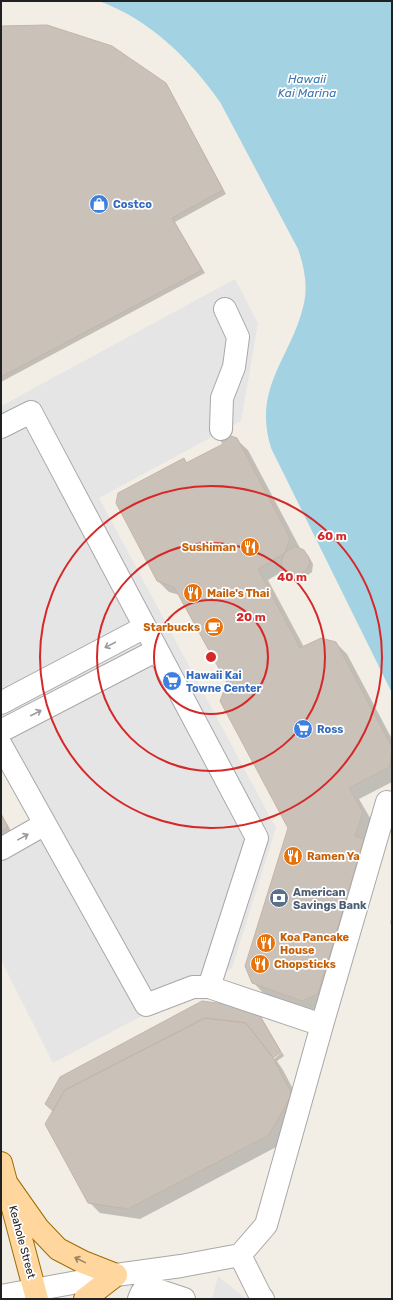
<svg xmlns="http://www.w3.org/2000/svg" width="393" height="1300" font-family="Rubik,sans-serif">
  <style>
    .parking { fill: #e5e5e5 }
    .water { fill: #a3d3e3 }
    .shadow { fill: #0003 }
    .building { fill: #cac1b9; stroke: #c5b5a7 }
    .lines { fill: none; stroke-linecap: round; stroke-linejoin: round }
    .minor-casing { stroke: #a8a8a8; stroke-width: 24 }
    .major-casing { stroke: #9d6c00; stroke-width: 24 }
    .minor { stroke: #fff; stroke-width: 22 }
    .major { stroke: #ffd79e; stroke-width: 22 }
    .oneway { stroke: #9b9b9b }
    .oneway2 { stroke: #9b8566 }
    .ring { fill: none; stroke: #d62828; stroke-width: 2 }
    .labels { text-anchor: middle; dominant-baseline: central; stroke-width: 3.5; stroke-linejoin: round; paint-order: stroke }
    .shop-label { font-size: 11px; font-weight: bold; fill: #366cbe; stroke: #fff; text-anchor: start }
    .food-label { font-size: 11px; font-weight: bold; fill: #c56008; stroke: #fff; text-anchor: start }
    .service-label { font-size: 11px; font-weight: bold; fill: #4e5e75; stroke: #fff; text-anchor: start }
    .street-label { font-size: 11px; fill: #212121; stroke: #fff }
    .water-label { font-size: 12px; font-style: italic; fill: #4077b2; stroke: #fff }
    .centre { fill: #d62828; stroke: #fff; stroke-width: 2 }
    .ring-label { font-size: 12px; text-anchor: middle; font-weight: bold; fill: #d62828; stroke: #fff; stroke-width: 3.5; stroke-linejoin: round; paint-order: stroke }
  </style>
  <rect width="100%" height="100%" fill="#f2eee6"/>
  <path class="parking" d="M235 279 258 323 241 421 99 498 276 828 232 968 53 1063 1 960V854L50 826 1 743V406Z
    M218 1276 246 1299H212Z"/>
  <path class="water" d="M99 1H392V693L271 448C252 386 292 358 304 303 308 285 304 266 298 249L220 102C189 58 150 20 99 1Z"/>
  <path class="shadow" d="M1 27 165 84 169 88 226 194 175 222 205 273 1 382Z
    M236 439 248 450 301 550 308 555 313 564 312 572 301 580 291 578 285 570 268 580 304 647 336 643 347 654 392 739V782L359 799 373 823 328 1004 313 1011 264 994 253 982 289 828 228 683 180 595 169 592 158 581 184 459 188 464Z
    M1 813 11 831 1 837Z
    M392 916V925L390 923Z
    M259 1013 281 1051 270 1057 274 1061V1059L282 1052 284 1056 277 1061 283 1070 302 1106 280 1145 140 1219 100 1213 89 1202Z"/>
  <path class="building" d="M47 25 112 46 166 83 223 190 172 218 202 270 1 377V26Z
    M228 435 237 438 290 538 285 553 258 569 300 648 321 638 336 642 392 747 390 767 349 788 363 812 355 836 364 839 318 994 302 1001 252 983 245 966 288 828 220 701 227 683 174 587 157 581 116 503 118 493 184 458 186 463 223 444 220 439Z
    M295 546 304 550 310 560 308 568 297 577 287 574 281 563 285 552Z
    M1 814 8 827 1 831Z
    M202 1001 255 1008 281 1052 273 1058 246 1023 205 1018 65 1090 53 1111 45 1104 60 1077Z
    M205 1018 246 1023 273 1058 292 1094 269 1135 128 1209 88 1203 45 1124 65 1090Z"/>
  <g class="lines">
    <g class="minor-casing">
      <path id="minor" d="M1 427 31 412 257 838 209 987
        M221 429 222 398 234 367 238 337 225 309
        M1 703 145 627
        M1 731 157 650
        M1 745 146 1005 193 987H209L322 1025
        M1 849 45 824
        M240 1255 260 1295 263 1299
        M1 1296 116 1275 181 1266 240 1255 266 1225 322 1025 387 802
        M139 1299 142 1292 151 1288 184 1299"/>
    </g>
    <g class="major-casing">
      <path id="major" d="M1 1163 37 1299
        M7 1184 38 1228 58 1249 83 1262 116 1275
        M85 1299 116 1275"/>
    </g>
    <use href="#minor" class="minor"/>
    <use href="#major" class="major"/>
  </g>
  <defs><path id="oneway-shaft" d="M-6 0H5M1.5-3L5.5 0L1.5 3" fill="none" stroke-width="1.6" stroke-linecap="round" stroke-linejoin="round"/></defs>
  <g class="oneway">
    <use href="#oneway-shaft" transform="translate(110 645) rotate(152)"/>
    <use href="#oneway-shaft" transform="translate(36 713) rotate(-27)"/>
    <use href="#oneway-shaft" transform="translate(23 837) rotate(-29)"/>
  </g>
  <use class="oneway2" href="#oneway-shaft" transform="translate(80 1260) rotate(-154)"/>
  <g class="ring">
    <circle cx="211" cy="657" r="57"/>
    <circle cx="211" cy="657" r="114"/>
    <circle cx="211" cy="657" r="171"/>
  </g>
  <defs>
    <g id="shop-disc" transform="scale(1)"><circle r="9.5" fill="#3f7fe0" stroke="#fff"/><path d="M-5-2.5h2.3a2.7 3.5 0 0 1 5.4 0H5L5.5 6h-11ZM-1.5-2.5h3a1.5 2.3 0 0 0-3 0Z" fill="#fff"/></g>
    <g id="restaurant-disc" transform="scale(1)"><circle r="9.5" fill="#e8710a" stroke="#fff"/><path d="M-5-6h1v4h1v-4h1v4h1v-4h1v5L-1.5 .5V6h-2V.5L-5-1ZM5-6V6H3V1.5H1.5Q1.5-4 5-6Z" fill="#fff"/></g>
    <g id="cafe-disc" transform="scale(1)"><circle r="9.5" fill="#e8710a" stroke="#fff"/><path d="M-5.5-4.5H6V0H3Q3 3.5 0 3.5H-2.5Q-5.5 3.5-5.5 0ZM3-3.2v2h1.7v-2ZM-6 4.5H4V6H-6Z" fill="#fff"/></g>
    <g id="supermarket-disc" transform="scale(1)"><circle r="9.5" fill="#3f7fe0" stroke="#fff"/><path d="M-6-5.5h2.5l.6 2H6L4.5 2H-2.5L-4.4-4H-6ZM-1.5 3.2a1.3 1.3 0 1 0 .1 0ZM3 3.2a1.3 1.3 0 1 0 .1 0Z" fill="#fff"/></g>
    <g id="bank-disc" transform="scale(1)"><circle r="9.5" fill="#5c6f8a" stroke="#fff"/><path d="M-6-4H6V4H-6ZM0-2.3a2.3 2.3 0 1 0 0 4.6a2.3 2.3 0 1 0 0-4.6Z" fill="#fff"/></g>
  </defs>
  <g fill-rule="evenodd">
    <use href="#shop-disc" x="99" y="204"/>
    <use href="#restaurant-disc" x="250" y="547"/>
    <use href="#restaurant-disc" x="193" y="593"/>
    <use href="#cafe-disc" x="214" y="627"/>
    <use href="#supermarket-disc" x="172" y="681"/>
    <use href="#supermarket-disc" x="303" y="729"/>
    <use href="#restaurant-disc" x="293" y="856"/>
    <use href="#bank-disc" x="279" y="898"/>
    <use href="#restaurant-disc" x="266" y="943"/>
    <use href="#restaurant-disc" x="260" y="964"/>
  </g>
  <g class="labels">
    <g class="shop-label">
      <text x="113" y="204">Costco</text>
      <text x="186" y="675">Hawaii Kai<tspan x="186" dy="13">Towne Center</tspan></text>
      <text x="317" y="729">Ross</text>
    </g>
    <g class="food-label">
      <text x="236" y="547" text-anchor="end">Sushiman</text>
      <text x="207" y="593">Maile's Thai</text>
      <text x="200" y="627" text-anchor="end">Starbucks</text>
      <text x="307" y="856">Ramen Ya</text>
      <text x="280" y="937">Koa Pancake<tspan x="280" dy="13">House</tspan></text>
      <text x="274" y="964">Chopsticks</text>
    </g>
    <g class="service-label">
      <text x="293" y="892">American<tspan x="293" dy="13">Savings Bank</tspan></text>
    </g>
    <g class="street-label">
      <text transform="translate(22 1242) rotate(75)">Keahole Street</text>
    </g>
    <g class="water-label">
      <text x="307" y="79">Hawaii<tspan x="307" dy="14">Kai Marina</tspan></text>
    </g>
  </g>
  <circle cx="211" cy="657" r="6" class="centre"/>
  <g class="ring-label">
    <text x="332" y="540">60 m</text>
    <text x="292" y="581">40 m</text>
    <text x="251" y="621">20 m</text>
  </g>
  <rect width="393" height="1300" fill="none" stroke="#212121" stroke-width="4"/>
</svg>
